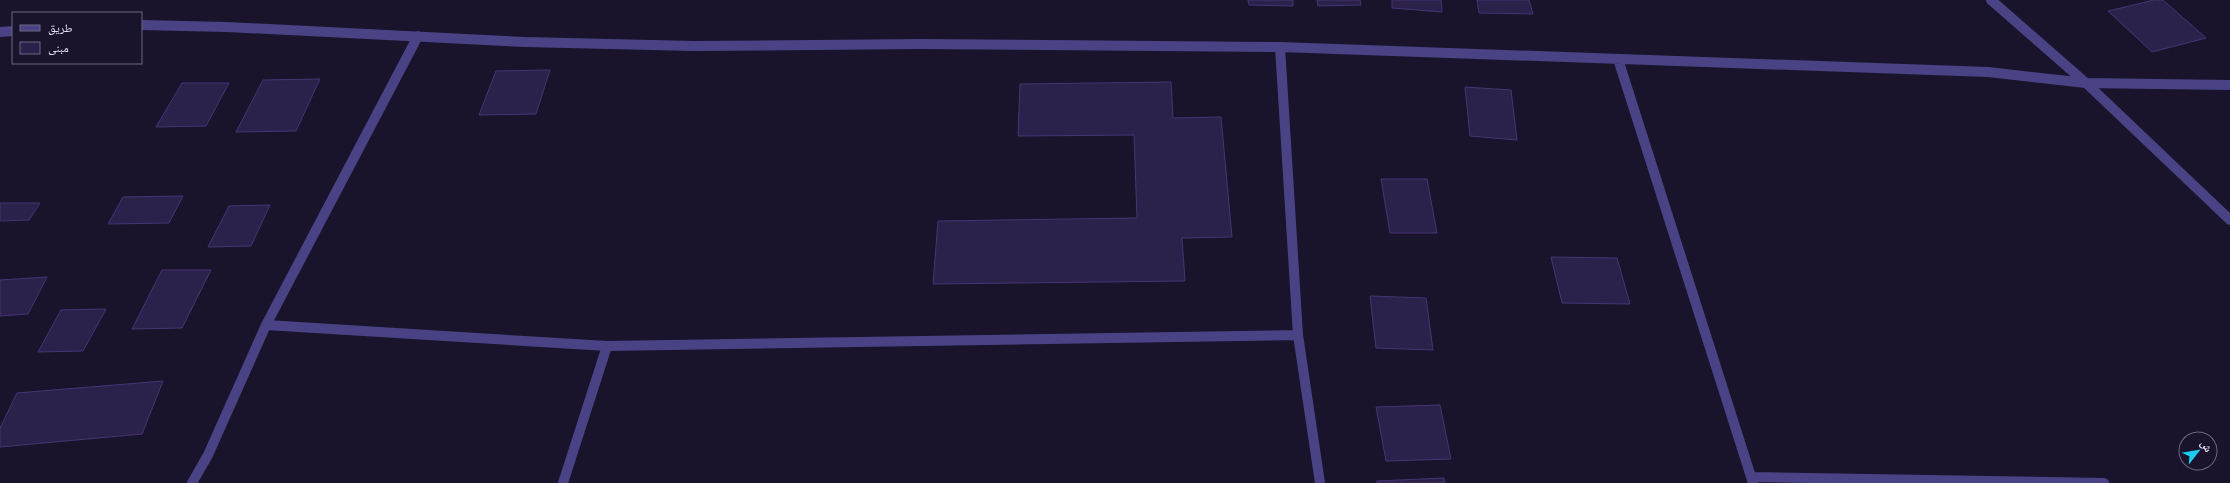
<svg xmlns="http://www.w3.org/2000/svg" width="2230" height="483" font-family="Signika,'Noto Naskh Arabic',sans-serif">
  <style>
    .building { fill: #2c214b; stroke: #453575 }
    .lines { fill: none; stroke-linecap: round; stroke-linejoin: round }
    .street { stroke: #494386; stroke-width: 10 }
  </style>
  <rect width="100%" height="100%" fill="#19142b"/>
  <path class="building" d="M1248 0H1293V6L1249 5Z
    M1317 0H1360L1361 5 1318 6Z
    M1392 0H1441L1442 12 1392 8Z
    M1477 0H1529L1533 14 1479 13Z
    M2154 0H2163L2206 38 2152 52 2108 11Z
    M550 70 536 114 479 115 496 71Z
    M320 79 296 131 236 132 263 80Z
    M1171 82 1173 118 1221 117 1232 237 1182 238 1185 281 933 284 938 221 1137 218 1134 135 1018 136 1020 84Z
    M182 83H229L206 126 156 127Z
    M1465 87 1511 90 1517 140 1470 136Z
    M1381 179H1427L1437 233H1390Z
    M183 196 169 223 108 224 123 197Z
    M0 203H40L29 220 0 221Z
    M270 205 251 246 208 247 229 206Z
    M1551 257 1617 258 1630 304 1562 303Z
    M162 270H211L182 328 132 329Z
    M47 277 28 314 0 316V280Z
    M1370 296 1426 298 1433 350 1376 348Z
    M106 309 83 351 38 352 61 310Z
    M163 381 142 434 0 447V428L17 393Z
    M1440 405 1451 459 1386 461 1376 407Z
    M1444 478 1445 483H1377V481Z"/>
  <g class="lines">
    <path class="street" d="M1991 0 2086 83 2230 220
      M141 25 227 27 525 42 694 46 919 44 1280 47 1988 72 2086 83 2230 85
      M0 32 13 31
      M1280 47 1298 335 1320 483
      M1618 59 1753 483
      M266 325 607 346 1298 335
      M1751 477 2104 483
      M192 483 208 455 266 325 418 36
      M563 483 607 346"/>
  </g>
  <rect x="12" y="12" width="130" height="52" fill="#19142b" stroke="#6b667f"/>
  <rect x="20" y="25" width="20" height="6" fill="#494386" stroke="#6b667f"/>
  <text x="48" y="32" font-size="12" fill="#e5e0fd">طريق</text>
  <rect x="20" y="42" width="20" height="12" fill="#2c214b" stroke="#6b667f"/>
  <text x="48" y="52" font-size="12" fill="#e5e0fd">مبنى</text>
  <g transform="translate(2198 451) rotate(59)"><circle r="19" fill="#19142b" stroke="#6b667f"/>
  <path d="M0-3L7 15L0 10L-7 15Z" fill="#1bccee"/>
  <text y="-6" font-size="11" font-weight="bold" text-anchor="middle" fill="#e5e0fd">ش</text>
  </g>
</svg>
